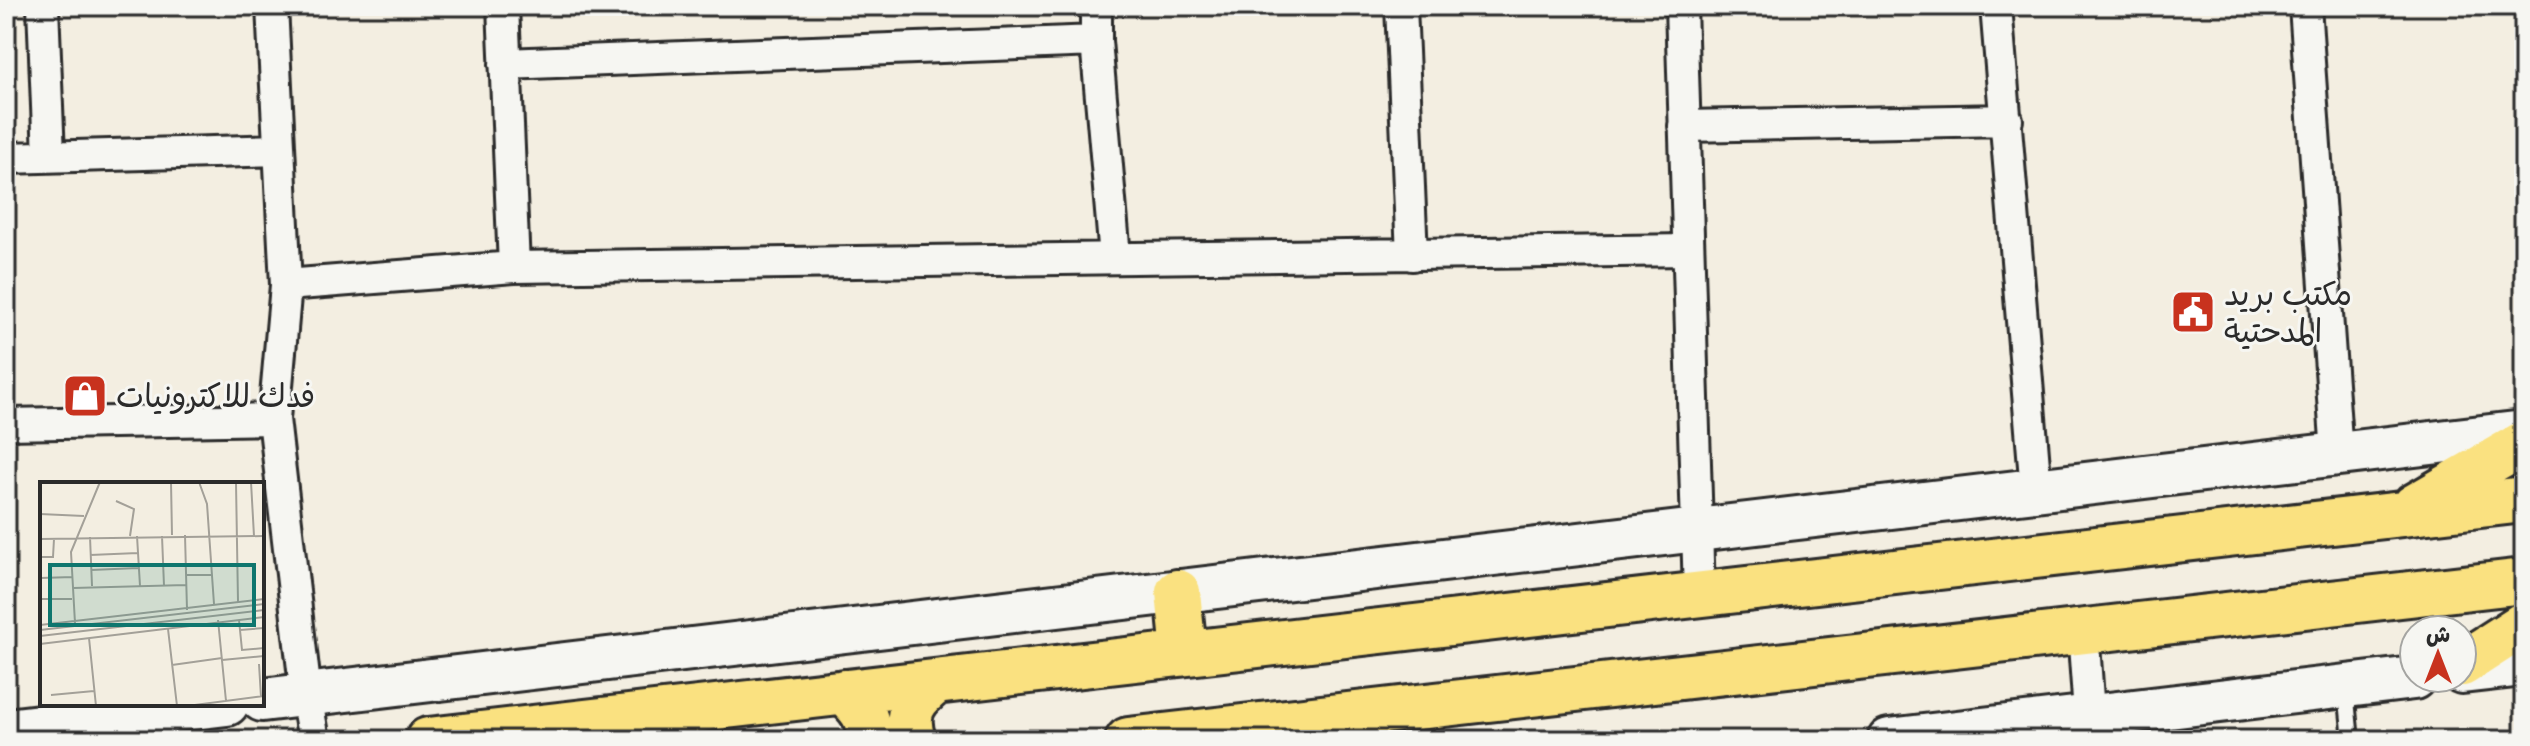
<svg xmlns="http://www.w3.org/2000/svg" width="2530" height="746" font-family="Caveat,'Playpen Sans Arabic',sans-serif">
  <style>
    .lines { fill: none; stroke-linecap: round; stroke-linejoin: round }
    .lane-casing { stroke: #2b2b2b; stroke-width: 20 }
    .street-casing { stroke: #2b2b2b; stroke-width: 36 }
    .secondary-casing { stroke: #2b2b2b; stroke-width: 48 }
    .primary-casing { stroke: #2b2b2b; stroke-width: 50 }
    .lane { stroke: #f6f6f2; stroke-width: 14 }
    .street { stroke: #f6f6f2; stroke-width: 30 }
    .secondary { stroke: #f6f6f2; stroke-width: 42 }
    .primary { stroke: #fae180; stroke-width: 44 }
    .labels { text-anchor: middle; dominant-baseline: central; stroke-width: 6; stroke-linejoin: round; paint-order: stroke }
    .poi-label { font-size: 32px; fill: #2b2b2b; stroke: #f6f6f2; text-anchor: start }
    .inset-road { fill: none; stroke: #a3a098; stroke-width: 2 }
    .view { fill: #0f766e; fill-opacity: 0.15; stroke: #0f766e; stroke-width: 4 }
    .inset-edge { fill: none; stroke: #2b2b2b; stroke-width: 4 }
  </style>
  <rect width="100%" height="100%" fill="#f3eee1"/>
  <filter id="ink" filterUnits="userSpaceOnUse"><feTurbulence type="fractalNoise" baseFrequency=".0125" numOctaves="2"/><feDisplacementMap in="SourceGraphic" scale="16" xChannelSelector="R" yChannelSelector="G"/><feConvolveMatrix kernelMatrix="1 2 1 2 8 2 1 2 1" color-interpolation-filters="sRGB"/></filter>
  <g filter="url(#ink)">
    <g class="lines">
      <g class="lane-casing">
        <path id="lane" d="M2346 690 2351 740"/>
      </g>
      <g class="street-casing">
        <path id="street" d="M43 6 49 156
          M272 6 286 285 274 419 306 695 314 740
          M503 6 514 267
          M1096 6V41L1115 257
          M1401 6 1412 255
          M1681 6 1699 594
          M1996 6 2036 490
          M2305 6 2337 454
          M505 64 1096 41
          M1684 126 2007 120
          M6 158 279 150
          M286 285 514 267 1687 250
          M6 424 274 419
          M2083 631 2091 740"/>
      </g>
      <g class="secondary-casing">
        <path id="secondary" d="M2462 672 2524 665
          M262 700 2524 432
          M6 730 227 704
          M1889 740 2414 678"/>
      </g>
      <g class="primary-casing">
        <path id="primary" d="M2415 506 2524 443
          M1178 592 1184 653
          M2462 664 2524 624
          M844 692C860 707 869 717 870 740
          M428 740 2524 500
          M913 740C904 711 914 699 936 682
          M1128 740 2524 581"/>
      </g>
      <use href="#lane" class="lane"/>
      <use href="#street" class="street"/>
      <use href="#secondary" class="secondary"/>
      <use href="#primary" class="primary"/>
    </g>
  </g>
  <defs>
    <g id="civic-square" transform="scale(2.3)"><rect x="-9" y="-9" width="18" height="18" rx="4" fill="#c8321e" stroke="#f6f6f2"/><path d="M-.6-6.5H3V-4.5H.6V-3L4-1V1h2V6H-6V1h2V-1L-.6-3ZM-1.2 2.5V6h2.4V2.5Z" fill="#fff"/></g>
    <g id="shop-square" transform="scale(2.3)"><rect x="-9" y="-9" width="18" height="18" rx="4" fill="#c8321e" stroke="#f6f6f2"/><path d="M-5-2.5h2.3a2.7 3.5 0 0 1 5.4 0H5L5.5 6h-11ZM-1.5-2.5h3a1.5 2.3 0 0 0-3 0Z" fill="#fff"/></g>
  </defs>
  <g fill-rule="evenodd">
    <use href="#civic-square" x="2193" y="312"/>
    <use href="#shop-square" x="85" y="396"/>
  </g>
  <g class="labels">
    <g class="poi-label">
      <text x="2224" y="294">مكتب بريد<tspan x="2224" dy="37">المدحتية</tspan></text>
      <text x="116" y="396">فدك للاكترونيات</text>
    </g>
  </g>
  <g transform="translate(40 482)">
    <rect width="224" height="224" fill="#f3eee1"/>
    <path class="inset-road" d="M131 0 132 53M159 0 167 22 174 122M211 0 214 54M196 1 198 120M76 19 94 27 90 54M0 32 44 34M145 53 147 128M97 54 100 104M122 54 124 104M50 55 52 104M0 57 224 54M50 73 98 71M0 75H13L14 57M51 88 98 86M146 93H172M0 96 33 95M33 106 146 103M0 117H32M178 138 186 219M199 138 202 168 224 166M35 141 31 70 60 0M0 143 224 117M128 147 137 224M0 148 224 122M200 148 224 146M0 154 224 128M49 156 56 224M0 162 224 135M182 178 224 174M219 182 221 215M132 183 182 176M11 213 54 209M147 224 224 214"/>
    <path class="view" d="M10 83H214V143H10Z"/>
    <rect width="224" height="224" class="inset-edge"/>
  </g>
  <rect width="2530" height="746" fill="none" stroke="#f6f6f2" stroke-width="32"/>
  <rect x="16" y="16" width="2498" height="714" fill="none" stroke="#2b2b2b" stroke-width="3" filter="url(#ink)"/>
  <g transform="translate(2438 654)"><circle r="38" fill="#f6f6f2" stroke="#a5a5a2" stroke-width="2"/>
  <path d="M0-6L14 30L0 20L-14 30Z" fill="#c8321e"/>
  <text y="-12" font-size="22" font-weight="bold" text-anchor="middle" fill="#2b2b2b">ش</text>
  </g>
</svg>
